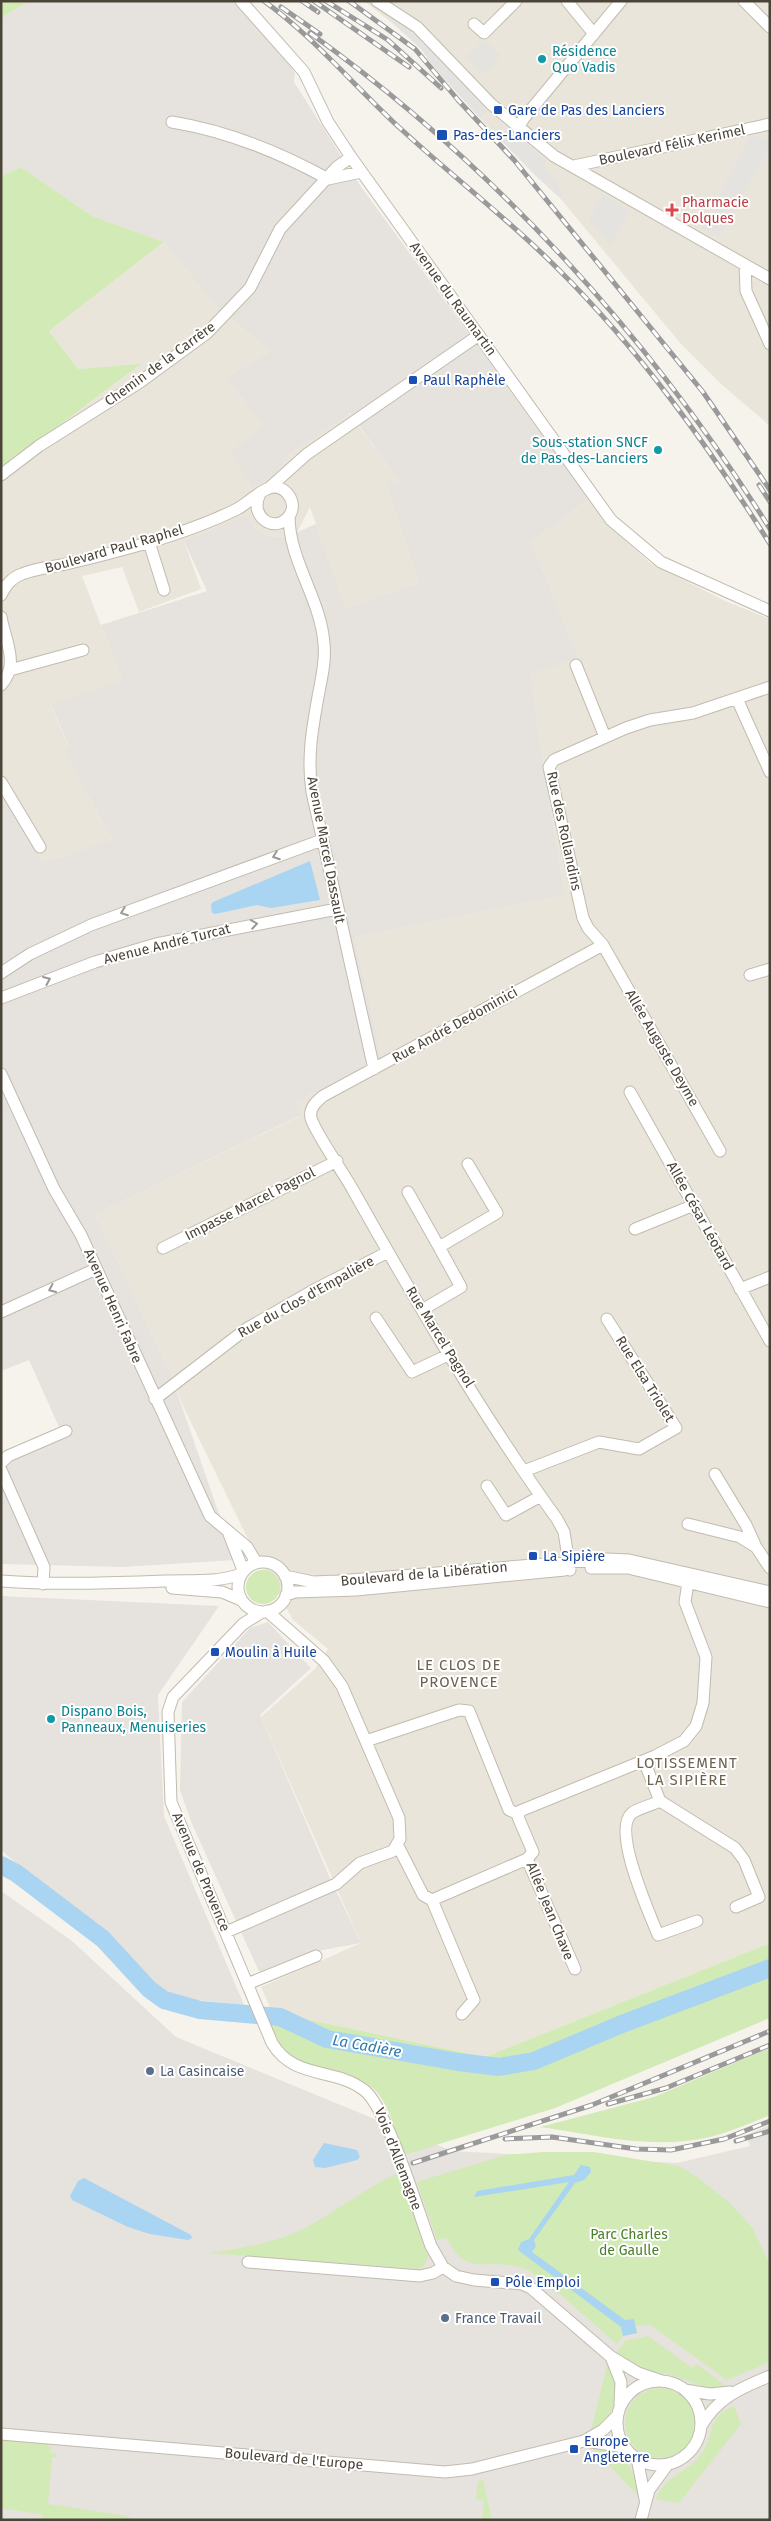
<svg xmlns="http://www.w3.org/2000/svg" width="771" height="2521" font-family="'Fira Sans',sans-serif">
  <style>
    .residential { fill: #eae5da }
    .industrial { fill: #e6e2dd }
    .green { fill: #d2eab5 }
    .parking { fill: #e5e3e0 }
    .water { fill: #a9d4f2 }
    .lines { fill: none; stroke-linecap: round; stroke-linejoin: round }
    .river { stroke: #a9d4f2; stroke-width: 18 }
    .minor-casing { stroke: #c2bbae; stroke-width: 13 }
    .minor { stroke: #fff; stroke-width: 11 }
    .rail-casing { stroke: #9a9a9a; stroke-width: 5 }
    .rail { stroke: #fff; stroke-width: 3; stroke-dasharray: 9; stroke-linecap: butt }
    .oneway { stroke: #9c9892 }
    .culture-dot { fill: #0f9aa8; stroke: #fff; stroke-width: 2 }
    .transit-dot { fill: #1a4fb4; stroke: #fff; stroke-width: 2 }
    .health-dot { fill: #e0444e; stroke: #fff; stroke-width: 2 }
    .service-dot { fill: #5c6f8a; stroke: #fff; stroke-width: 2 }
    .labels { text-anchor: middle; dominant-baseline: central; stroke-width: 4; stroke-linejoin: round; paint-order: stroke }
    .culture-label { font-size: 14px; fill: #0d838f; stroke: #fff; text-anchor: start }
    .transit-label { font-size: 14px; fill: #164399; stroke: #fff; text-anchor: start }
    .street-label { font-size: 14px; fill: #4b4439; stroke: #fff }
    .health-label { font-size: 14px; fill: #be3a42; stroke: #fff; text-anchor: start }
    .service-label { font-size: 14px; fill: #4e5e75; stroke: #fff; text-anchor: start }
    .park-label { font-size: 14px; fill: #4a7f2a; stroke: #fff }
    .neighbourhood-label { font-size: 15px; letter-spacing: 1px; fill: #6e6250; stroke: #fff }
    .water-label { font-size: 15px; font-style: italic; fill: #2e7ab2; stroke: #fff }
  </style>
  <rect width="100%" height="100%" fill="#f6f3ec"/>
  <path class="residential" d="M364 1H770V426L721 384 681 344 560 198 536 176 488 127 431 64 422 50 400 29Z
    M164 242 216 307 270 351 226 377 288 456 349 413 401 484 385 481 419 583 346 608 310 507 298 531 287 536 272 537 255 529 246 517 184 541 201 589 139 612 122 567 82 576 122 680 51 706 69 747 63 750 112 839 43 863 1 791V469L140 365 78 369 49 331Z
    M587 495 616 532 649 562 725 601 770 619V1943L485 2057 272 2012 261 1987 361 1943 261 1717 315 1669 328 1649 293 1620 246 1535 182 1404 170 1372 95 1214 300 1116 295 1102 382 1058 355 937 565 895 542 758 531 675 579 658 531 542 584 503Z"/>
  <path class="industrial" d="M29 1H233L284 53 295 74 294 82 359 184 587 495 584 503 531 542 579 658 531 675 542 758 565 895 355 937 382 1058 295 1102 301 1115 95 1214 170 1372 235 1560 122 1567 1 1564V1481L4 1464 63 1436 29 1360 1 1371V791L43 863 112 839 63 750 69 746 51 705 122 680 101 625 207 591 184 541 246 516 255 529 272 537 288 536 316 524 346 608 419 583 385 481 400 483 350 413 288 456 271 477 252 488 231 451 264 426 226 377 270 351 216 307 164 242 92 216 21 167 1 176V18Z
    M1 1596 219 1606 158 1695 164 1816 244 2005 168 1997 1 1850Z
    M268 1622 311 1668 260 1715 330 1878 361 1943 323 1950 261 1976 192 1824 180 1790 182 1702 250 1628Z
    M1 1891 72 1941 176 2037 452 2151 677 2163 750 2146 746 2135 770 2125V2520H1Z"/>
  <path class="green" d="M1 1H29L1 18Z
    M21 167 92 216 164 242 49 331 78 369 141 364 1 469V176Z
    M246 1587a17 17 0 1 1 34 0a17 17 0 1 1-34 0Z
    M770 1943V2018L555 2108 404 2155C396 2134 390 2105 374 2089 348 2065 299 2076 279 2045 275 2037 272 2028 268 2020L272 2012 485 2057Z
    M770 2048V2115C744 2126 714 2139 686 2141 637 2146 588 2134 540 2127L654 2097Z
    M543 2152H594L679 2166 697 2177 731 2204 753 2229 770 2265V2362L727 2380 649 2324 636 2326 637 2333 623 2336 617 2344 560 2294C545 2289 537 2272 523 2268 489 2256 466 2280 447 2238L437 2240 417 2182 505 2155Z
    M398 2173 429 2254 424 2266 418 2269 208 2253C242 2248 274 2244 305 2228 337 2211 364 2189 398 2173Z
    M648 2336 692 2368 697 2364 727 2387C702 2391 696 2382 674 2376 648 2369 639 2372 616 2353L625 2341Z
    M608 2362C624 2396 617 2410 590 2435Z
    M625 2423a35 35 0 1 1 70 0a35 35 0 1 1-70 0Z
    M734 2406 741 2424 679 2503 656 2499C664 2477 684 2474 698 2458 716 2438 704 2418 734 2406Z
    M1 2439 45 2443 51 2448 50 2454 56 2453V2457H52L48 2504 127 2516 134 2520H41L43 2515 1 2508Z
    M590 2445C626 2453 632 2463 641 2499Z
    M483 2480 492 2520H482L484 2500 476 2499 478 2481Z"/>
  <path class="parking" d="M391 16 427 45 487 111 480 118 431 64 422 50 389 20Z
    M484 40 501 55 485 74 466 57Z
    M514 130 546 161 544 164 564 194 560 198 536 176 502 141Z
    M751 135 770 139V145L719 238 701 229Z
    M603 194 631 211 611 245 588 221Z"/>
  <path class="water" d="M310 861 320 900 271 908 257 905 215 914 212 913 211 905 213 902Z
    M324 2143 357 2150 360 2157 357 2160 325 2168 315 2167 313 2160Z
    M581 2165 590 2167 591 2172 584 2180 575 2183 534 2240 536 2246 532 2252 625 2320 634 2319 637 2333 623 2336 621 2327 518 2250 521 2242 529 2239 569 2182 474 2197 477 2191 574 2175Z
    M84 2178 191 2235 192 2238 188 2240 150 2234 128 2227 72 2200 70 2196 78 2181Z"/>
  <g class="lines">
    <path class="river" d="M1 1865 16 1873 103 1939 149 1989 164 2000 200 2010 280 2017 327 2039 458 2062 499 2067 534 2061 622 2024 770 1968"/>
    <g class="minor-casing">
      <path id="minor" d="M241 1 304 72 328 122 351 157 611 520 661 562 770 611
        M377 1 417 27 491 104 554 156 770 279
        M567 1 594 34
        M744 1 770 27
        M474 24 484 33 516 1
        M172 122C227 131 279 152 328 179
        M518 128 524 118 621 1
        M574 166 770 124
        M328 179 361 172
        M745 265 746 291 770 344
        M1 475 39 446 140 382 207 333 250 288 280 229 337 167 351 157
        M269 488 307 454 479 335
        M289 516C289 561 321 599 324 644 326 662 321 680 318 697 312 730 307 759 312 792L374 1069
        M149 542 164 590
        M1 595C6 585 11 578 22 574 36 568 55 567 70 563 96 557 122 550 147 543 177 534 209 523 237 509 247 504 258 492 269 488 285 483 299 503 289 516 275 535 248 516 260 494
        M1 617C5 640 20 665 1 685
        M576 665 605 737
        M10 670 83 650
        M737 699 770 772
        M1 782 40 847
        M1 973 30 954 91 925 322 840
        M750 975 770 969
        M1 998 95 962 156 944 337 909
        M1 1074 54 1189 81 1235 210 1516 247 1547 256 1562
        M630 1092 770 1341
        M720 1151 603 945 588 928 583 918 549 767 554 760 626 728 650 720 693 713 770 687
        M408 1192 439 1247
        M635 1229 694 1205
        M163 1248 337 1161
        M740 1289 770 1277
        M422 1310 461 1287 439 1247 497 1213 468 1164
        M1 1312 96 1269
        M376 1318 412 1372 450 1354
        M155 1399 246 1329 314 1290 388 1252
        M1 1463 8 1456 66 1431
        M1 1470 44 1567 43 1584
        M524 1471 599 1442 639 1449 676 1428 607 1319
        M715 1474 746 1525 756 1547
        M487 1486 506 1515 541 1496
        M688 1524 740 1537 756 1547 770 1568
        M229 1534 243 1570
        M238 1587a25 25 0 1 1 50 0a25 25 0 1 1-50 0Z
        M591 1568H628L770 1602
        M570 1570 564 1532 557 1519C482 1415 416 1302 353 1190 345 1175 314 1131 311 1118 309 1108 316 1102 323 1096L603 945
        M285 1576 313 1582 338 1581 607 1559 629 1560 770 1592
        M1 1581C56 1585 111 1583 165 1581 190 1580 217 1583 241 1574
        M172 1588 222 1592 241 1600
        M286 1595 295 1592 356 1590 565 1570
        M262 1612 243 1624 173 1697 168 1712 171 1802 272 2043C294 2080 334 2067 364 2090 387 2107 419 2214 431 2246L443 2267 456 2276 474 2280 522 2284 531 2288 610 2356 638 2373 662 2381
        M366 1741 459 1710 469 1711 509 1810 519 1814 518 1817 533 1852 527 1859 575 1969
        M644 1761 660 1801 735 1848 744 1860 759 1897 736 1907
        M660 1801C652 1805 639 1808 632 1813 611 1830 650 1914 658 1935L697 1921
        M519 1814 520 1811 655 1756 684 1741 696 1726 703 1703 706 1657 685 1602 689 1576
        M397 1844 423 1895 432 1900 474 2000 462 2014
        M432 1900 527 1859
        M226 1932 336 1884 360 1863 393 1851 400 1839 399 1818 342 1686 324 1661 267 1611
        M247 1984 316 1956
        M248 2262 420 2276 433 2273 443 2267
        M611 2357 621 2382 620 2404
        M617 2423a42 42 0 1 1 84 0a42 42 0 1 1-84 0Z
        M685 2390 710 2394 730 2392
        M701 2426C718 2397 741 2388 770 2376
        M1 2434 445 2472 472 2469 584 2441 603 2430 617 2416
        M586 2441 624 2447
        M637 2458 645 2499
        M641 2520 649 2490 668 2464"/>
    </g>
    <use href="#minor" class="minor"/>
    <g class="rail-casing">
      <path id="rail" d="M264 1C315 38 356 88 402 130 452 176 507 218 555 266 639 349 707 444 770 544
        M302 1 318 12
        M314 1 409 67
        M326 1 388 40 441 88
        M349 1 415 49 458 100 514 160 703 392 770 490
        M281 7 320 34
        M310 33C495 166 650 337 770 529
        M759 485 770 502
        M608 2104 666 2088 770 2045
        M505 2139 552 2137 636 2149 671 2150 724 2139 770 2121
        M736 2141 770 2131
        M413 2163 592 2105 770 2031"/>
    </g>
    <use href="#rail" class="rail"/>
  </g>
  <defs><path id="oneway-chevron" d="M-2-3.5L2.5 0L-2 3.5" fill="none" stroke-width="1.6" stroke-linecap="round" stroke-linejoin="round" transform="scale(1.25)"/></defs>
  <g class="oneway">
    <use href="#oneway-chevron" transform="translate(276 856) rotate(160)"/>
    <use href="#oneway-chevron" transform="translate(124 912) rotate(159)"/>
    <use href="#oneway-chevron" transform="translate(254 924) rotate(-9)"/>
    <use href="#oneway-chevron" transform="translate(47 980) rotate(-23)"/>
    <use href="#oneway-chevron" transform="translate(52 1289) rotate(156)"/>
  </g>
  <g class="culture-dot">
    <circle cx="542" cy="59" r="5"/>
    <circle cx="658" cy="450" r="5"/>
    <circle cx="51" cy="1719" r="5"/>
  </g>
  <g class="transit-dot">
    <rect x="493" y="105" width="10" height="10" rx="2.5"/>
    <rect x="436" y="129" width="12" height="12" rx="2.5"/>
    <rect x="408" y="375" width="10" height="10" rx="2.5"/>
    <rect x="528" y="1551" width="10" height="10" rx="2.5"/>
    <rect x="210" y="1647" width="10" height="10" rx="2.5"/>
    <rect x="490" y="2277" width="10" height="10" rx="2.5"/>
    <rect x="569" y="2444" width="10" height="10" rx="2.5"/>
  </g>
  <path class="health-dot" d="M669.5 202.5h5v5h5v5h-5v5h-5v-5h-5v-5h5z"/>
  <g class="service-dot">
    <circle cx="150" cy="2071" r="5"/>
    <circle cx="445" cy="2318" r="5"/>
  </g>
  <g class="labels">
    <g class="culture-label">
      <text x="552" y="51">Résidence<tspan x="552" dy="16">Quo Vadis</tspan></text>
      <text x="648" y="442" text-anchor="end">Sous-station SNCF<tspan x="648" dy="16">de Pas-des-Lanciers</tspan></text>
      <text x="61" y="1711">Dispano Bois,<tspan x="61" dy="16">Panneaux, Menuiseries</tspan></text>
    </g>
    <g class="transit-label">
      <text x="508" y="110">Gare de Pas des Lanciers</text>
      <text x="453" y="135">Pas-des-Lanciers</text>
      <text x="423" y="380">Paul Raphèle</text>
      <text x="543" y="1556">La Sipière</text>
      <text x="225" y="1652">Moulin à Huile</text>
      <text x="505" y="2282">Pôle Emploi</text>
      <text x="584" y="2441">Europe<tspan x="584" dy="16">Angleterre</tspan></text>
    </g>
    <g class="street-label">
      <text transform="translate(672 145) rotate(-12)">Boulevard Félix Kerimel</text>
      <text transform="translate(453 299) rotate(54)">Avenue du Raumartin</text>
      <text transform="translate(160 364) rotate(-36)">Chemin de la Carrère</text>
      <text transform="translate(114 549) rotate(-16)">Boulevard Paul Raphel</text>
      <text transform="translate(564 831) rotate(78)">Rue des Rollandins</text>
      <text transform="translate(326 850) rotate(79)">Avenue Marcel Dassault</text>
      <text transform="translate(167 944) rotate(-14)">Avenue André Turcat</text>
      <text transform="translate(455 1025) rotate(-29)">Rue André Dedominici</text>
      <text transform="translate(662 1048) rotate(60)">Allée Auguste Deyme</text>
      <text transform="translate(250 1204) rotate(-27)">Impasse Marcel Pagnol</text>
      <text transform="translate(700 1216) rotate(61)">Allée César Léotard</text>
      <text transform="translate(306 1297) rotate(-29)">Rue du Clos d'Empalière</text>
      <text transform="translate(113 1306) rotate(66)">Avenue Henri Fabre</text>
      <text transform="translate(440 1337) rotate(58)">Rue Marcel Pagnol</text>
      <text transform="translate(645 1379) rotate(58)">Rue Elsa Triolet</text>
      <text transform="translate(424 1574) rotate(-5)">Boulevard de la Libération</text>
      <text transform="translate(201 1872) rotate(67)">Avenue de Provence</text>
      <text transform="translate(550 1911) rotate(68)">Allée Jean Chave</text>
      <text transform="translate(398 2159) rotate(69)">Voie d'Allemagne</text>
      <text transform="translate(294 2459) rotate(5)">Boulevard de l'Europe</text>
    </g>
    <g class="health-label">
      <text x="682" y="202">Pharmacie<tspan x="682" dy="16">Dolques</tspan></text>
    </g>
    <g class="service-label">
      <text x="160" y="2071">La Casincaise</text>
      <text x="455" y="2318">France Travail</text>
    </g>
    <g class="park-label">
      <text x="629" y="2234">Parc Charles<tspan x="629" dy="16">de Gaulle</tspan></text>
    </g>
    <g class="neighbourhood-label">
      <text x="459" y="1665">LE CLOS DE<tspan x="459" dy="17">PROVENCE</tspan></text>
      <text x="687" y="1763">LOTISSEMENT<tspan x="687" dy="17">LA SIPIÈRE</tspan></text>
    </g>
    <g class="water-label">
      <text transform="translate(367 2046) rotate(10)">La Cadière</text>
    </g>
  </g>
  <rect width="771" height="2521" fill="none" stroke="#4b4439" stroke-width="5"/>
</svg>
